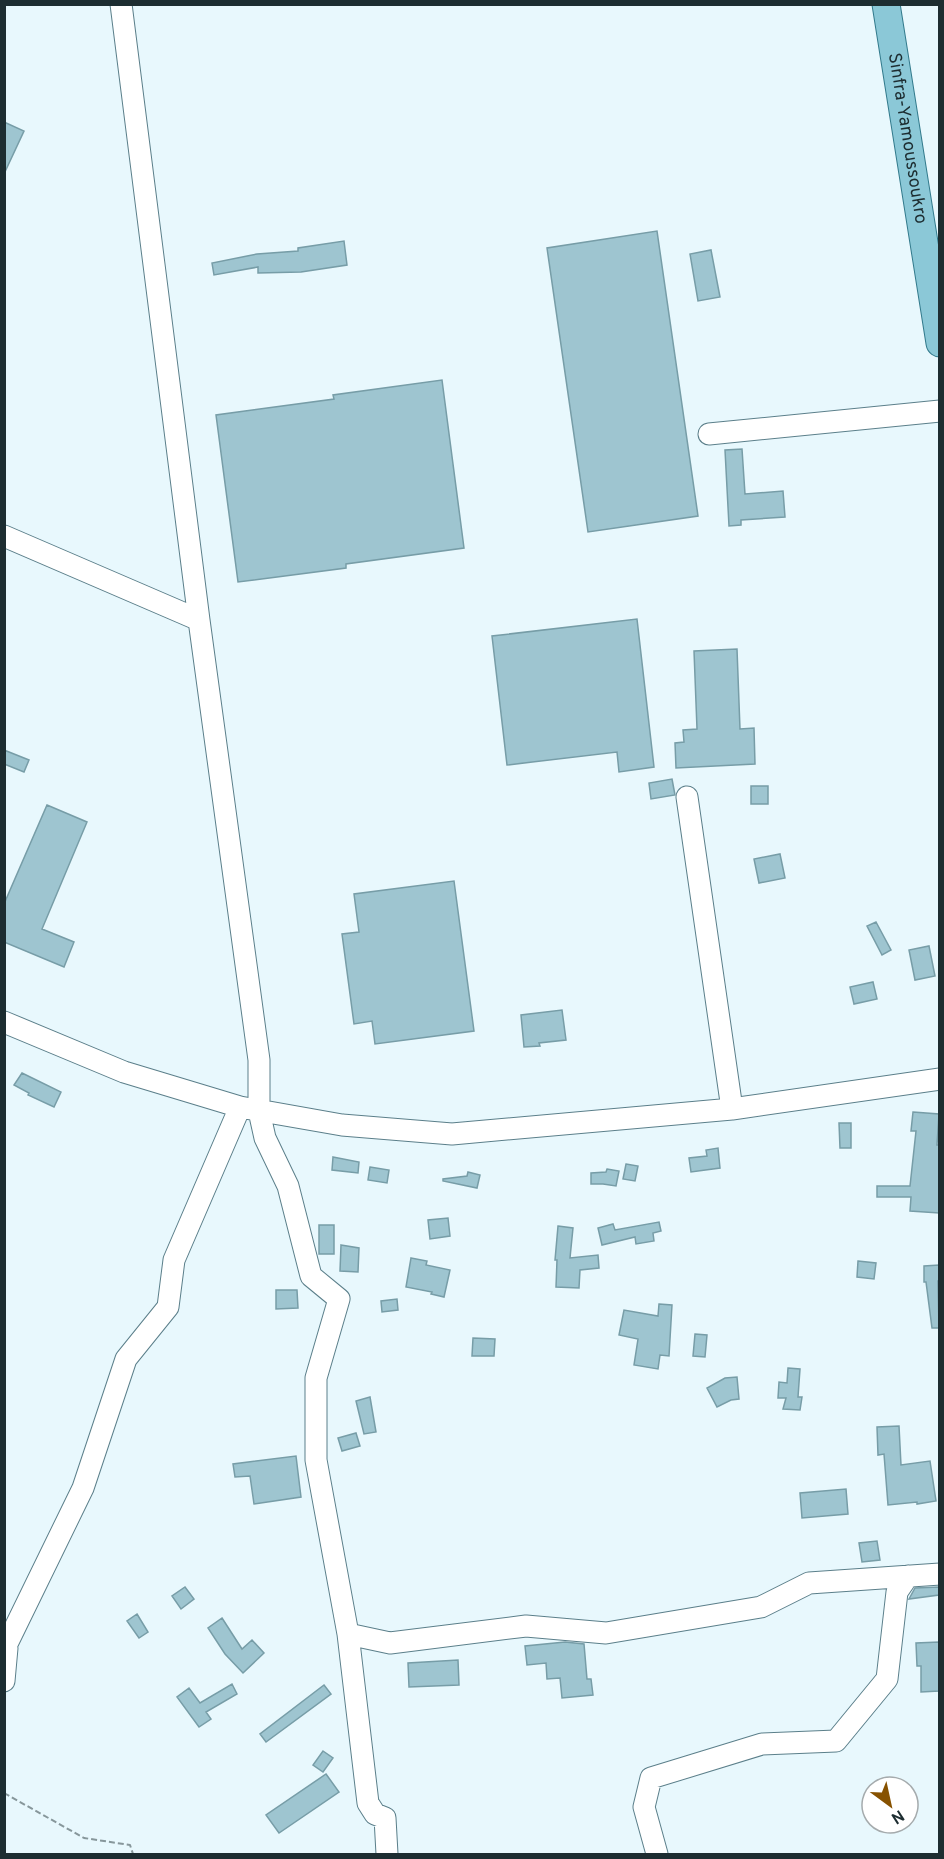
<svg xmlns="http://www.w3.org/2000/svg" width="944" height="1859" font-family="Overpass,sans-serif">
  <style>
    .building { fill: #9ec5d0; stroke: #779da7; stroke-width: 1.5 }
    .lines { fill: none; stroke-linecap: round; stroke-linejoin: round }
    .minor-casing { stroke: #5b7f8a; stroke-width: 23 }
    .major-casing { stroke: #327a8c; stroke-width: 29 }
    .path { stroke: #87979b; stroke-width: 2; stroke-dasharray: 6 3; stroke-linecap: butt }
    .minor { stroke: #fff; stroke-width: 21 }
    .major { stroke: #8bc8d7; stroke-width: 27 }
    .labels { text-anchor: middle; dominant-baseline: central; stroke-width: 4.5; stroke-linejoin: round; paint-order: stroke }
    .street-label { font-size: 18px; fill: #1d2d31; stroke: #fff }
  </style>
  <rect width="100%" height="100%" fill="#e8f8fd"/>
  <path class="building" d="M4 122 24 131 4 174Z
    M657 231 698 516 588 532 547 248Z
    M344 241 347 265 301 272 258 273V267L214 275 212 263 257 254 298 251V248Z
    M711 250 720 297 698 301 690 254Z
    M442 380 464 548 346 564V568L238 582 216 415 334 399 333 395Z
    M742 449 745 494 783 491 785 517 741 520V525L729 526 725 450Z
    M637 619 654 767 619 772 617 752 507 765 492 636Z
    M737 649 740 729 754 728 755 764 676 768 675 743 684 742 683 730 697 729 694 651Z
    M4 750 29 760 24 772 4 764Z
    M672 779 675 795 651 799 649 783Z
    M751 786H768V804H751Z
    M47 805 87 822 42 929 74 942 64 967 4 942V904Z
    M780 854 785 878 759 883 754 859Z
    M454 881 474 1031 375 1044 372 1021 354 1024 342 934 359 932 354 894Z
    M876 922 891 950 882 955 867 926Z
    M929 946 935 976 915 980 909 950Z
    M873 982 877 999 854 1004 850 987Z
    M562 1010 566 1040 539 1043 540 1046 524 1047 521 1015Z
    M22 1073 61 1092 54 1107 28 1095 29 1093 14 1085Z
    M913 1112 939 1114 937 1145H939V1213L910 1211 911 1197H877V1186H910L916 1131H911Z
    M839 1123H851V1148H840Z
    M718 1148 720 1168 691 1172 689 1158 707 1156 706 1150Z
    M333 1157 359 1162 358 1173 332 1170Z
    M626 1164 638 1166 635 1181 623 1179Z
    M370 1167 389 1170 387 1183 368 1180Z
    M607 1169 619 1171 616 1186 603 1184H591V1173L606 1172Z
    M468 1172 480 1175 477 1188 443 1181V1179L467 1176Z
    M448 1218 450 1236 430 1239 428 1220Z
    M659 1222 661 1231 653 1233 654 1241 636 1244 635 1237 602 1245 598 1228 613 1224 615 1230Z
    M319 1225H334V1254H319Z
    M558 1226 573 1228 570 1258 598 1255 599 1268 580 1270 579 1288 556 1287 557 1260H555Z
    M341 1245 359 1248 358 1272 340 1271Z
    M411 1258 427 1261 426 1265 450 1270 444 1297 431 1294 432 1292 406 1287Z
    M858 1261 876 1263 874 1279 857 1277Z
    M939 1265V1281H938L939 1328H932L926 1282H924V1266Z
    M276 1290H297L298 1308 276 1309Z
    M397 1299 398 1310 382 1312 381 1301Z
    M659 1304 672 1305 669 1356 660 1355 658 1369 634 1365 638 1339 619 1335 624 1310 658 1316Z
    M695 1334 707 1335 705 1357 693 1356Z
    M473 1338 495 1339 494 1356H472Z
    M788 1368 800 1369 798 1397H802L800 1410 783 1409 786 1398H778L779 1382 787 1383Z
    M737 1377 739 1399 731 1400 717 1407 707 1388 725 1378Z
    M370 1397 376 1432 364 1434 356 1401Z
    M899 1426 901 1465 930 1461 936 1501 917 1504V1502L888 1505 884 1454 878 1455 877 1427Z
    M356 1433 360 1446 342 1451 338 1438Z
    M296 1456 301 1497 254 1504 250 1476 235 1477 233 1464Z
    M846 1489 848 1514 802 1518 800 1493Z
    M877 1541 880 1560 862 1562 859 1543Z
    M185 1587 194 1599 181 1609 172 1596Z
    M939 1587V1595L909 1599 915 1588Z
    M137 1614 148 1632 139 1638 127 1621Z
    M222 1618 242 1649 252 1640 264 1653 243 1673 225 1654 208 1628Z
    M565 1642 584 1644 587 1679H591L593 1695 562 1698 560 1678 547 1679 546 1663 527 1665 525 1646Z
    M939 1642V1691L921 1692V1666H917L916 1643Z
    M458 1660 459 1685 409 1687 408 1663Z
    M232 1684 237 1694 206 1712 211 1719 199 1727 177 1697 189 1688 200 1703Z
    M324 1685 331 1694 266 1742 260 1734Z
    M323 1751 333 1758 323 1772 313 1765Z
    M326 1774 339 1792 279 1833 266 1815Z"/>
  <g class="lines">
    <g class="minor-casing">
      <path id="minor" d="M121 4 199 620 259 1060V1111L265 1138 288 1186 311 1276 339 1299 316 1378V1460L348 1634 390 1643 526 1626 606 1633 761 1607 809 1583 940 1574
        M709 434 940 411
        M4 536 199 620
        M687 797 732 1109
        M4 1022 124 1072 240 1107 342 1125 452 1134 732 1109 940 1079
        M348 1634 368 1803 375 1814 385 1818 387 1854
        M4 1650 83 1488 126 1359 168 1307 174 1260 240 1107
        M4 1681 7 1648
        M657 1854 644 1807 651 1778 762 1744 836 1741 887 1679 897 1592 908 1576"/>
    </g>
    <g class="major-casing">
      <g id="major">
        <path id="s1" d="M886 4 940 343"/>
      </g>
    </g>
    <path class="path" d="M4 1793 84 1838 130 1845 133 1854"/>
    <use href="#minor" class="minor"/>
    <use href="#major" class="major"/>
  </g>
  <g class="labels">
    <g class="street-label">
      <text stroke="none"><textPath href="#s1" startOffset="136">Sinfra-Yamoussoukro</textPath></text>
    </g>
  </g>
  <rect width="944" height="1859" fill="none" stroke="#1d2d31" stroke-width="12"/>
  <g transform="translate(890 1805) rotate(147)"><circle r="28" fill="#ffffff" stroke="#a5abad" stroke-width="1.5"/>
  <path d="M0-4.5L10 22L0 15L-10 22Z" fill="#875200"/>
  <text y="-9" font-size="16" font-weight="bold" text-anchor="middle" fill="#1d2d31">N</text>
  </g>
</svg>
